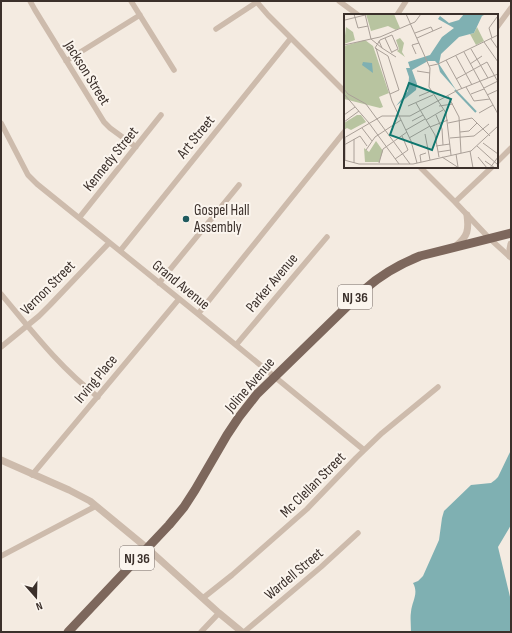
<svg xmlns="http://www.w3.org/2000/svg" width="512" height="633" font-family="'Sofia Sans Condensed',sans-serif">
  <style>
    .water { fill: #7fb0b2 }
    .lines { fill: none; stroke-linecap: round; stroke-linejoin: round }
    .minor { stroke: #cdbbac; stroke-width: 5.5 }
    .tertiary { stroke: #cdbbac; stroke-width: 7 }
    .primary { stroke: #7d675c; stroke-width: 9 }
    .poi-dot { fill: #1f5a5e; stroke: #fbf5ee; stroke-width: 1.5 }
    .labels { text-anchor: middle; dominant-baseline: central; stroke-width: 4; stroke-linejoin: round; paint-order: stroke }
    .shield { fill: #fbf5ee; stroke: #756b66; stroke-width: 1 }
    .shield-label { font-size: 14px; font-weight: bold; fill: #3b302b }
    .street-label { font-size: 15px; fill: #3b302b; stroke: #fbf5ee }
    .poi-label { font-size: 15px; fill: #3b302b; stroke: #fbf5ee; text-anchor: start }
    .inset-river { fill: none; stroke: #7fb0b2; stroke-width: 2 }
    .inset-road { fill: none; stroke: #aaa098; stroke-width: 1 }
    .view { fill: #0f766e; fill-opacity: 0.15; stroke: #0f766e; stroke-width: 2 }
    .inset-edge { fill: none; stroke: #3b302b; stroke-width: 2 }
  </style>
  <rect width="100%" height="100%" fill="#f4ebe1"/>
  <path class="water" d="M511 450V525L498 547 511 601V632H411C411 625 410 618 411 612 412 601 419 594 413 583L418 581 423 576 439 540 442 518 444 511 471 485 491 483 495 480 498 477Z"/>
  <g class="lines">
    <path class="minor" d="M30 1 35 10 104 122 110 128 136 147
      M131 1 174 70
      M256 1 268 15 345 92
      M339 1 358 15
      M397 15 406 1
      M497 27 511 8
      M216 29 257 2
      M66 61 140 15
      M1 123 28 175 37 184 198 314 364 450
      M497 162 511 148
      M420 167 455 202 489 238 511 258
      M455 202 492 167
      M79 218 161 115
      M120 251 291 38
      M159 283 239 185
      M1 294C31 330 60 368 98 397
      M198 314 345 131
      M236 345 327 237
      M1 347 39 316 50 305 109 243
      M32 475 179 299
      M1 556 96 506
      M203 598 232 575 307 509 356 458 382 433 438 387
      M201 632 219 613
      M244 632 321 567 358 533"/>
    <path class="tertiary" d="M456 246C468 236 469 230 467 215
      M510 256V249L511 244
      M1 460 69 490 90 501 147 548 219 613 242 632"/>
    <path class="primary" d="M68 632 169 525 184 507 195 490 227 435 239 417 257 394 365 289C382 274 400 264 420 256L511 233"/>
  </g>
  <circle class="poi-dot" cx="186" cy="219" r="4"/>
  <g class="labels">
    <g class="shield">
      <rect x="338" y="285" width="34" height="24" rx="3"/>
      <rect x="120" y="546" width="34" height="24" rx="3"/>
    </g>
    <g class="shield-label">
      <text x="355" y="297">NJ 36</text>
      <text x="137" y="558">NJ 36</text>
    </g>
    <g class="street-label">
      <text transform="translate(87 73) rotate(58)">Jackson Street</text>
      <text transform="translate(196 137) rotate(-51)">Art Street</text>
      <text transform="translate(111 159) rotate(-51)">Kennedy Street</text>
      <text transform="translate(272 283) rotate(-50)">Parker Avenue</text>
      <text transform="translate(181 285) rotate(39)">Grand Avenue</text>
      <text transform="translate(48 288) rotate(-45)">Vernon Street</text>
      <text transform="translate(96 379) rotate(-50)">Irving Place</text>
      <text transform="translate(250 385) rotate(-49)">Joline Avenue</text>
      <text transform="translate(313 485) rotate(-45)">Mc Clellan Street</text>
      <text transform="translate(294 574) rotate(-40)">Wardell Street</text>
    </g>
    <g class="poi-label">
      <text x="194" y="210">Gospel Hall<tspan x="194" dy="17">Assembly</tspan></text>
    </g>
  </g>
  <g transform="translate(344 14)">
    <rect width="154" height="154" fill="#f4ebe1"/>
    <path d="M22 0H50L56 14 52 16 44 12 27 17ZM2 13 9 18 11 26 0 30ZM133 13 140 27 132 31 126 20 130 19ZM56 24 60 29 58 38 61 43 53 37 55 35 52 26ZM21 26 29 32 45 79 35 83 39 93 36 94 0 85V32ZM13 101H17L22 108 7 116 3 114 0 116V109ZM32 127 39 137 35 148H21L20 134 25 138Z" fill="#b8c4a0"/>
    <path d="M120 0H142L138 2 130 19 115 23 97 40 95 50 112 76 96 58 94 50 91 47H84L68 56 73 70 72 76 52 92 64 77 65 63 62 54H66L64 48 86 41 98 23 110 14 94 5 96 2 105 9 115 6ZM19 48 28 49 29 59 18 51Z" fill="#7fb0b2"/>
    <path class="inset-river" d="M111 76 132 98"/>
    <path class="inset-road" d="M10 0 14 14 24 12M21 0 27 25M62 0 86 54 85 73 102 99 107 141M1 6 21 1M71 19 87 13 89 17M41 24 48 39M73 24 98 13M148 24 145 14 153 3M27 25 38 34M147 25 154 35M35 27 38 34 52 43M140 28 154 48M0 31 36 23 71 8 77 0M32 34 48 87 67 127 73 149M127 35 144 64M120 38 154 100M72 40 68 31 75 29M112 42 128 71M102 46 118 75M126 50 138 42M85 52 94 50 154 21M73 57 86 59M112 65 143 48 154 68M122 73 130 87 146 85M140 74 154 67M0 75 4 80 22 90 66 150M0 80 25 109M46 80 55 76 44 42 31 34 36 26 48 21 54 35 48 38M127 80 140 75M143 81 154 76M75 82 87 77M104 82 115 103 117 139M72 89 91 121 95 143M64 92 89 81M95 92 109 90M135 99 149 91M0 101 11 93M92 101 98 115 99 131M38 102H66L114 76 154 60M82 106 99 96M68 107 79 101M0 108 15 97M25 109 55 150M104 109 128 104 146 122M86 113 104 106M18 114 28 127M62 116 81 105M116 118 125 117 133 109M81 120 86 146M0 124 38 102M65 124 86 112M106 124 130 122 145 110M10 125V149M139 129 154 140M0 131 16 122 23 132M92 132 106 130M133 132 154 151M22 136 31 123 57 106M126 137 129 154M94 138 107 136M112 140 114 153M98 143 115 154M134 143 143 154M51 145 64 136 58 122M0 146 15 150H69L127 137 154 112M1 146V124M141 147 151 154M77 148 76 141 82 139M35 149 39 135 63 118M146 154 154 143"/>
    <path class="view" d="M65 69 107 85 88 136 46 121Z"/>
    <rect width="154" height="154" class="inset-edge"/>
  </g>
  <rect width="512" height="633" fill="none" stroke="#3b302b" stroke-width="4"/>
  <g transform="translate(36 597) rotate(160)" stroke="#fbf5ee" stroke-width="3" paint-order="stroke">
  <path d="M0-3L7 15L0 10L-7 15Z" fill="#3b302b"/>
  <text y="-6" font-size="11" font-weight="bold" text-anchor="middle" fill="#3b302b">N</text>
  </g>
</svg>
